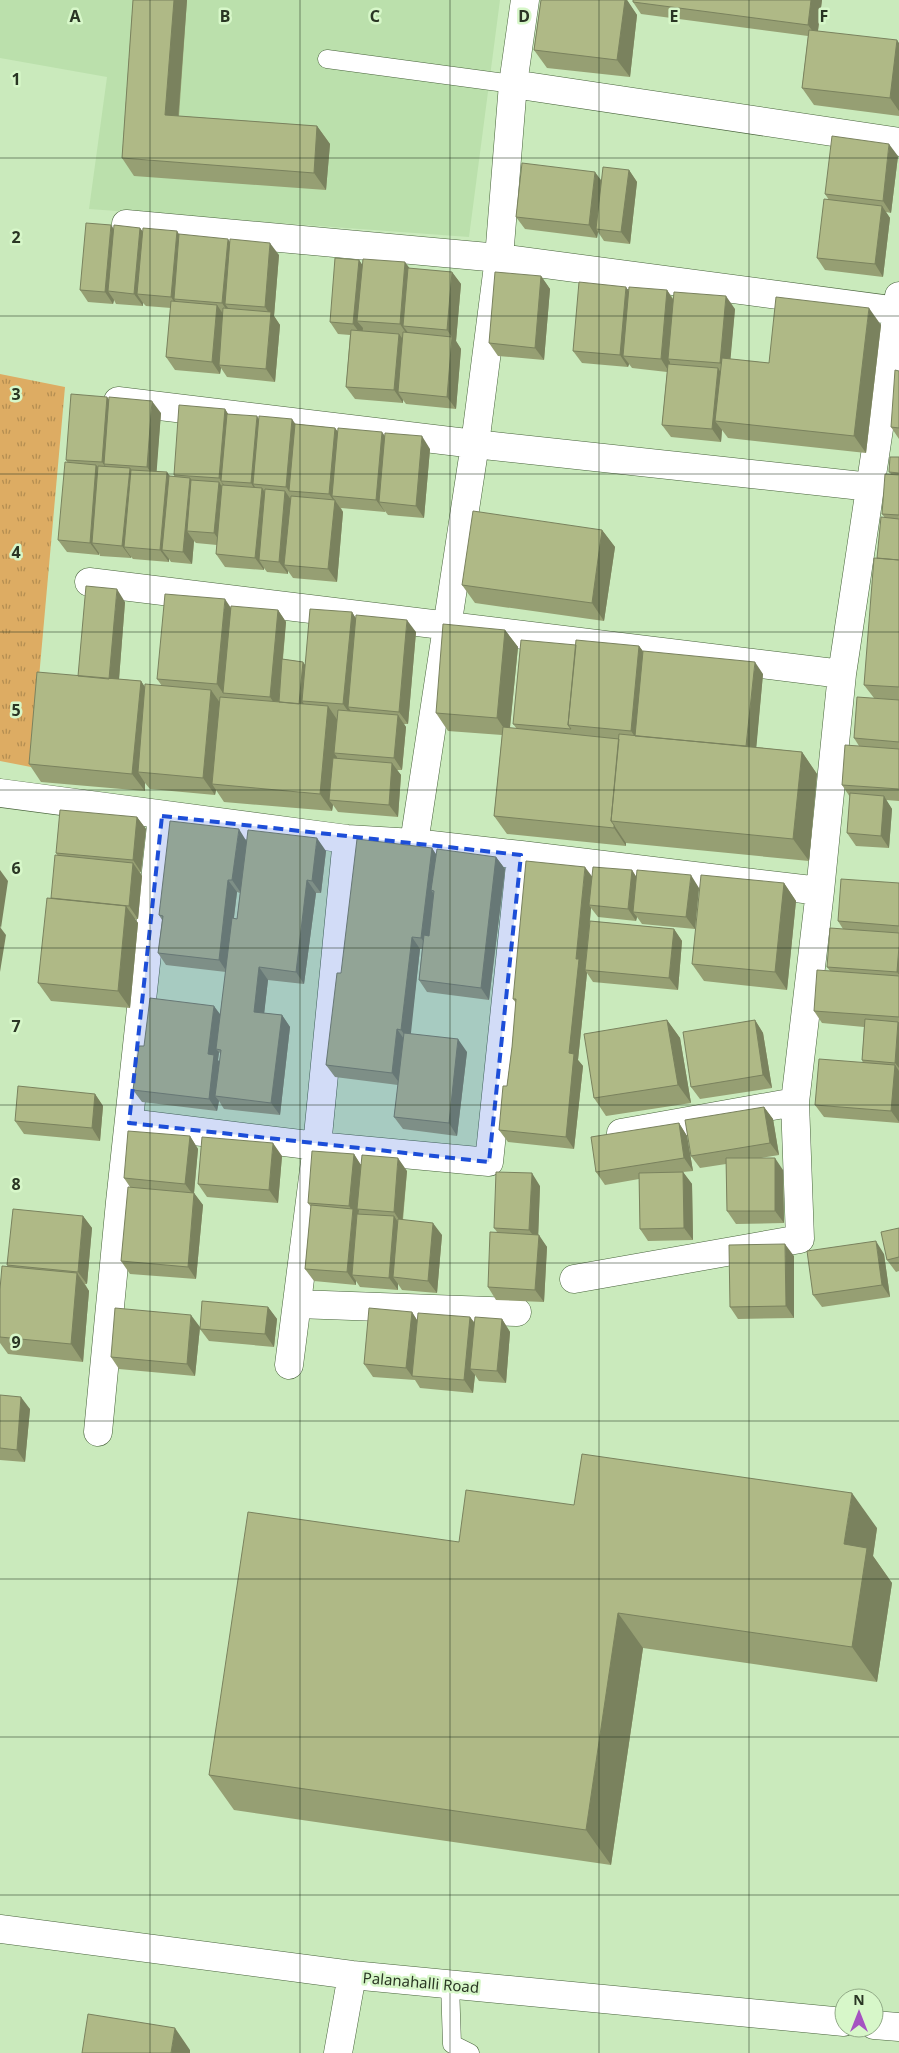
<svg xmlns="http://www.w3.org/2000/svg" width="899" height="2053" font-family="'Noto Sans',sans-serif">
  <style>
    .built { fill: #bbe0ac }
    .grass { fill: url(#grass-tufts) }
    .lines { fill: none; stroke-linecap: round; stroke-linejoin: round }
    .service-casing { stroke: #48633b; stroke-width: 19 }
    .minor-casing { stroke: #48633b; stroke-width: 29 }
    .service { stroke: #fff; stroke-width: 18 }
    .minor { stroke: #fff; stroke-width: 28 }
    .wall { fill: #969f73; fill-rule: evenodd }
    .shaded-wall { fill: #7a825e }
    .building { fill: #afb986; stroke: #7a825e }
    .marked { fill: #1d4ed8; fill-opacity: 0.2; stroke: #1d4ed8; stroke-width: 4; stroke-dasharray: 10 6; stroke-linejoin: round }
    .grid { fill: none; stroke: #2a3624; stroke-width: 1; stroke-opacity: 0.55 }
    .labels { text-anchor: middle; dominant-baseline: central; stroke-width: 5; stroke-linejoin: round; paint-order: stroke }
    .street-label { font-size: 15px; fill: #2a3624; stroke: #d7f7c9 }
    .grid-label { font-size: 16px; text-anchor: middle; font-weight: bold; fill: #2a3624; stroke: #d7f7c9; stroke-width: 5; stroke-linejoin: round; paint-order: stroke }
  </style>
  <defs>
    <pattern id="grass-tufts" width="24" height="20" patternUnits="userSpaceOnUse" patternTransform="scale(1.25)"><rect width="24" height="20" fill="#ddac63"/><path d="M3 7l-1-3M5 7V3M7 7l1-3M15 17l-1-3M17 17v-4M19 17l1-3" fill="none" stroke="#b38d51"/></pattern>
  </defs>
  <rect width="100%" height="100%" fill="#caeabc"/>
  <path class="built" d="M0 0H500L469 237 89 209 107 77 0 58Z"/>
  <path class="grass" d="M0 374 65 387 31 767 0 761Z"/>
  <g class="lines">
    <g class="service-casing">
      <path id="service" d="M327 59 513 84
        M450 1984 452 2044 470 2053"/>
    </g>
    <g class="minor-casing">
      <path id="minor" d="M513 84 899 142
        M126 224 499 258 899 311
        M118 401 475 444 871 487
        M89 582 842 674
        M0 793 347 839 414 843 521 855 820 891
        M347 839 317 1146 489 1162 521 855
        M414 843 475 444 499 258 513 84 525 0
        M129 1123 317 1146 289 1365
        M621 1133 795 1102
        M574 1279 800 1239 795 1102 820 891 842 674 899 296
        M297 1304 517 1312
        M98 1432 120 1202 162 816
        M0 1929 352 1975 844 2022
        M874 2025 899 2027
        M338 2053 352 1975"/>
    </g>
    <use href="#service" class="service"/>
    <use href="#minor" class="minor"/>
  </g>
  <path class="wall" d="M133 0H187L179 116 317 126 330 144 326 190 134 176 122 158Z
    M541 0H627L637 15 630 77 547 68 534 50Z
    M633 0H822L818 31 899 43V116L814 105 802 88 808 36 641 14 633 2Z
    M898 156 891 213 886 212 890 218 883 277 825 270 817 258 829 200 825 194Z
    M629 170 637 182 630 244 604 241 598 232 597 238 525 229 516 217Z
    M140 228 143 232 177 231 179 235 230 242 279 255 274 316 280 325 275 382 227 377 221 368 220 374 175 370 166 357 171 308 146 306 143 303V306L116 304 114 300 113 304 88 302 80 290 113 229Z
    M359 260 362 265 452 272 461 284 456 341 461 349 456 409 406 404 403 400V403L355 399 346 387 350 335 338 334 330 322Z
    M541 276 550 289 544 360 498 356 489 343Z
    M667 290 674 300 735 309 730 359 769 363 881 325 866 453 728 438 722 430 721 442 671 437 662 425 667 372 632 368 629 364 628 367 582 363 573 351 629 292Z
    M899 371V439L891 427Z
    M107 397 109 400 161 413 156 472 170 476 175 477 174 475 225 409 228 414 259 420 335 428 338 432 385 436 430 449 424 518 388 515 385 511V512L341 508 343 512 337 582 293 578 288 571V574L267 572 264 568V570L225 567 216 554 217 545 196 543 194 541 192 564 171 562 169 559V562L133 559 131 557V558L100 556 99 553V555L67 552 58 540 68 463 66 460Z
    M899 457V801L886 800 892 809 889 848 856 846 847 833 850 797 842 785 859 746 854 738 874 698 864 685 877 558 885 518 882 514 891 474 889 472Z
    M602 530 615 547 604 621 475 603 462 585Z
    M125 602 119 679 141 681 145 688 162 686 157 679 231 608 278 610 286 622 283 659 303 662 305 665 352 612 356 619 416 632 408 724H404L406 727 402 770H397L401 775 398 817 338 812 333 805 332 811 224 802 216 790 215 795 150 789 145 783V791L41 782 29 764 78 676Z
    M505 630 518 647 510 728 517 729 513 724 576 645 639 646 643 651 763 674 756 747 802 752 817 774 809 861 626 843V846L507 834 494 816 502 735 448 731 436 713Z
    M137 817 146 829 141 872H140L142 876 138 919H135L138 923 130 1008 51 1001 38 983 58 856 56 853Z
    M247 841 326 851 321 893H316L304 984 268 980 264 1013 282 1015 290 1027 280 1115 224 1109 219 1101 217 1111 142 1102 133 1090 144 1046 220 1015 226 972 166 965 158 953 162 920 159 915ZM237 892 240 893 237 919 234 918ZM219 1052 221 1055 220 1063 218 1060Z
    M432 848 436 854 496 857 505 869 489 1000 427 992 419 980 422 949H420L410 1034 467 1052 457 1136 403 1129 394 1117 398 1085 335 1077 326 1065 341 973Z
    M632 870 637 878 699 888 695 929 642 924 637 917 636 921 598 917 591 908 590 921 674 929 682 941 678 990 593 982 587 973 578 1060 583 1066 574 1149 508 1142 499 1130 507 1086 512 1047 516 1003 513 999 592 876Z
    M784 883 796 901 787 990 704 981 692 964Z
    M899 883V1123L824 1117 815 1105 863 1063 862 1060 864 1027 822 1023 814 1011 830 971 827 967 843 929 838 921Z
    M667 1020 680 1038 691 1103 606 1116 594 1098Z
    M755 1020 763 1033 772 1088 700 1099 691 1087Z
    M95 1094 103 1106 100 1141 24 1134 15 1121Z
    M764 1107 773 1119 779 1155 761 1158 783 1170 784 1223 736 1224 727 1211 726 1164 700 1168 691 1156Z
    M679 1123 687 1136 693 1171 683 1172 692 1184 693 1240 648 1241 640 1229 639 1179 605 1185 596 1172Z
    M190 1136 198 1149 194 1193 203 1205 196 1279 130 1274 121 1261 130 1187 124 1178Z
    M354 1154 361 1165 407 1171 403 1220 442 1235 437 1293 402 1290 398 1284V1290L360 1287 356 1281V1285L314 1281 305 1269 311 1207 308 1203Z
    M282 1156 278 1203 207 1197 198 1184Z
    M540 1186 538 1235 547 1247 544 1302 496 1300 488 1287 497 1232 494 1228Z
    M83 1216 92 1228 87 1284H85L89 1291 83 1362 8 1354 0 1343V1289L8 1267 7 1265Z
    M899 1228V1271L896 1272 887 1260Z
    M884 1254 890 1297 822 1307 813 1295Z
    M794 1256V1318L738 1319 730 1307Z
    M268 1307 277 1319 274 1347 209 1341 200 1329Z
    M412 1312 417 1320 470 1317 475 1323 502 1319 510 1332 506 1383 479 1381 475 1375 473 1393 420 1388 415 1380 373 1377 364 1364Z
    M200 1327 195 1376 119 1369 111 1357Z
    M0 1395 30 1409 25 1462 0 1460Z
    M574 1505 877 1528 873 1556 892 1583 877 1682 643 1648 611 1865 234 1810 209 1775 459 1542Z"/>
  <path class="shaded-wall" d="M174 0H187L177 133 165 115Z
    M625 0H627L637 15 630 77 617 60Z
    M811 0H822L817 37 808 25Z
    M897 40 899 43V111L890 98Z
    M317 126 330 144 326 190 314 173Z
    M889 144 898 156 891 213 883 201Z
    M629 170 637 182 630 244 621 232Z
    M595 172 604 184 596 229 598 232 597 238 589 225Z
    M882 206 890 218 883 277 875 264Z
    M111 225 119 237 108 291 114 300 113 304 105 292Z
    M140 228 149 240 137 294 143 303V306L134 294Z
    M177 231 185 243 174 299 180 307 179 309 171 297Z
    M228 239 236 251 225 304 231 312 230 315 222 303Z
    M270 243 279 255 274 316 280 325 275 382 266 369 271 316 265 307Z
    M359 260 368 273 357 321 363 328 362 336 353 324Z
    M405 262 414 274 403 326 409 334 408 336 400 324Z
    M452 272 461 284 456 341 461 349 456 409 447 397 452 337 447 330Z
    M541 276 550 289 544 360 535 348Z
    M626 287 634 299 623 356 629 364 628 367 620 355Z
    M667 290 675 303 668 359 670 362 669 372 661 359Z
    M726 296 735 309 729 376 720 363Z
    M217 305 226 318 219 365 221 368 220 374 212 362Z
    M869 308 881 325 866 453 854 436Z
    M399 334 408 346 398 392 403 400V403L394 390Z
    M718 368 726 381 715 421 722 430 721 442 712 429Z
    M107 397 116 409 104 464 111 474V475L102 462Z
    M152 401 161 413 156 480 147 467Z
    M225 409 233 422 221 481 227 489V491L219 478Z
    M257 416 265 429 253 484 259 493V496L251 483Z
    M292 419 301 432 289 491 286 487Z
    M335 428 344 440 332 496 343 512 337 582 328 569 334 501 329 494Z
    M382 432 391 444 379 502 385 512 376 500Z
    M422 436 430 449 424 518 416 506Z
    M96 465 105 478 92 543 99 553V555L90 543Z
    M130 468 138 481 124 547 131 557V558L122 546Z
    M167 472 176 485 162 550 169 559V562L160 550Z
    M190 478 198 490 187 531 194 541 192 564 183 552Z
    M219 482 227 495 223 546 214 533Z
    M262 488 271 501 259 560 264 568V570L255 558Z
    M285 491 294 504 284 565 288 571V574L279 562Z
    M602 530 615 547 604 621 592 603Z
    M117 589 125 602 118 692 109 679Z
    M225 599 237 617 223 693 217 684Z
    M278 610 286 622 278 709 270 697Z
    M352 612 360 625 348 707 352 713V717L343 704Z
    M407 620 416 632 408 724 399 712Z
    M505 630 518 647 509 736 497 718Z
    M639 646 652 664 643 748 631 731Z
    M303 662 307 668 302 701 304 704 299 707Z
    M755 662 763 674 755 762 746 749Z
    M141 681 153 699 138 772 145 783V791L132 774Z
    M211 690 223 707 212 784 216 790 215 795 203 778Z
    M328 706 340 724 334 753 337 757 333 800H329L333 805 332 811 320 794Z
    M398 715 406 727 402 770 394 758Z
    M802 752 817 774 809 861 793 839Z
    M392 763 401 775 398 817 389 805Z
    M884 796 892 809 889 848 881 836Z
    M137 817 146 829 141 872 133 860Z
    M614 825 626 843V846L614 828Z
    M239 829 247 842 241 893 232 880Z
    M317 838 326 851 321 893 312 881Z
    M432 848 440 861 431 890 436 897 430 950 421 938Z
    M496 857 505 869 489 1000 481 988Z
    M133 863 142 876 138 919 129 906Z
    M585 867 594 879 589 905 591 908 585 970 587 973 578 1060 583 1066 574 1149 566 1137 569 1053 576 959Z
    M0 870 8 881 1 928 0 926Z
    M632 870 640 883 633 912 637 917 636 921 628 909Z
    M691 875 699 888 695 929 686 917Z
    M228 880 237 892 227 972 219 960Z
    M307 880 316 893 304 984 296 972Z
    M784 883 796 901 787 990 775 972Z
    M126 906 138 923 130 1008 118 991Z
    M0 927 6 935 0 972Z
    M674 929 682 941 678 990 669 978Z
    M412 937 420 949 410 1042 401 1030Z
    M899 946V975L897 972Z
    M259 967 268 980 263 1024 254 1012Z
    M214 1006 223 1018 216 1049 219 1052 218 1060 223 1067 215 1096 219 1101 217 1111 209 1099 208 1054Z
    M282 1015 290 1027 280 1115 271 1103Z
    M667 1020 680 1038 691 1103 678 1085Z
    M755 1020 763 1033 772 1088 763 1075Z
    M898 1022H899V1068L895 1063Z
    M397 1029 406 1042 401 1085 392 1073Z
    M458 1039 467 1052 457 1136 449 1123Z
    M895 1065 899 1071V1122L891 1111Z
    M95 1094 103 1106 100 1141 92 1128Z
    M764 1107 773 1119 779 1155 770 1143Z
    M679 1123 687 1136 693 1171 684 1158Z
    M190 1136 198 1149 194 1193 203 1205 196 1279 188 1267 194 1196 185 1184Z
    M273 1143 282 1156 278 1203 269 1190Z
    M354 1154 362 1167 357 1209 359 1210 358 1216 352 1275 356 1281V1285L347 1272 353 1212 349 1206Z
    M398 1158 407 1171 402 1224 394 1212Z
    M775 1158 783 1170 784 1223 775 1211Z
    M683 1172 692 1184 693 1240 684 1228Z
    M532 1173 540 1186 538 1242 529 1230Z
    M83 1216 92 1228 87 1284 78 1272Z
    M394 1216 403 1229 393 1277 398 1284V1290L389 1278Z
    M433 1223 442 1235 437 1293 428 1281Z
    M539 1235 547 1247 544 1302 535 1290Z
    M876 1241 884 1254 890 1297 882 1285Z
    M785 1244 794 1256V1318L786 1306Z
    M77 1273 89 1291 83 1362 71 1344Z
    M268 1307 277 1319 274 1347 265 1334Z
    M412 1312 420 1325 412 1376 406 1368Z
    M191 1315 200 1327 195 1376 187 1364Z
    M470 1317 479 1330 470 1369 475 1375 473 1393 464 1380Z
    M502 1319 510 1332 506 1383 497 1371Z
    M21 1397 30 1409 25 1462 17 1450Z
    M852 1493 877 1528 873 1556 892 1583 877 1682 852 1647 844 1544Z
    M618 1613 643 1648 611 1865 586 1830Z
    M175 2028 190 2050V2053H171Z"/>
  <path class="building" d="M133 0H174L165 115 317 126 314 173 122 158Z
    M541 0H625L617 60 534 50Z
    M633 0H811L808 25 633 2Z
    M809 30 897 40 890 98 802 88Z
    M832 136 889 144 883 201 825 194Z
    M522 163 595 172 589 225 516 217Z
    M603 167 629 170 621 232 596 229Z
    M824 199 882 206 875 264 817 258Z
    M86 223 111 225 105 292 80 290Z
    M114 225 140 228 134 294 108 291Z
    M143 228 177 231 171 297 137 294Z
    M179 234 228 239 222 303 174 299Z
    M230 239 270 243 265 307 225 304Z
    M335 258 359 260 353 324 330 322Z
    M363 259 405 262 400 324 357 321Z
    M408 268 452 272 447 330 403 326Z
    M495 272 541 276 535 348 489 343Z
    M579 282 626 287 620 355 573 351Z
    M629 287 667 290 661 359 623 356Z
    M674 292 726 296 720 363 668 359Z
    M776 297 869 308 854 436 715 421 722 358 769 363Z
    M171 301 217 305 212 362 166 357Z
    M223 308 271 312 266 369 219 365Z
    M351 330 399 334 394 390 346 387Z
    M403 332 452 337 447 397 398 392Z
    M668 364 718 368 712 429 662 425Z
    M895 370 899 371V428L891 427Z
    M71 394 107 397 102 462 66 460Z
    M109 397 152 401 147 467 104 464Z
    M179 405 225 409 219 478 174 475Z
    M227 414 257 416 251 483 221 481Z
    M259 416 292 419 286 487 253 484Z
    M295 424 335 428 329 494 289 491Z
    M338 428 382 432 376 500 332 496Z
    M385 433 422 436 416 506 379 502Z
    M890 457H899V473L889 472Z
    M65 462 96 465 90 543 58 540Z
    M98 466 130 468 122 546 92 543Z
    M131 470 167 472 160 550 124 547Z
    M885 474 899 475V515L882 514Z
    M169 476 190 478 183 552 162 550Z
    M191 480 219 482 214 533 187 531Z
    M222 485 262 488 255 558 216 554Z
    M265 489 285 491 279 562 259 560Z
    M291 496 335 500 328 569 284 565Z
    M473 511 602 530 592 603 462 585Z
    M881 517 899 519V560L877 558Z
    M874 558 899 560V687L864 685Z
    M86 586 117 589 109 679 78 676Z
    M165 594 225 599 217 684 157 679Z
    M231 606 278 610 270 697 223 693Z
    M310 609 352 612 343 704 302 701Z
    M356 615 407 620 399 712 348 707Z
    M443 624 505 630 497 718 436 713Z
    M521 640 576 645 568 725 571 729 513 724Z
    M576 640 639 646 631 731 568 725Z
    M643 651 755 662 746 746 635 736Z
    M282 659 303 662 299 704 279 702Z
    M37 672 141 681 132 774 29 764Z
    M145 684 211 690 203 778 138 772Z
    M220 697 328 706 320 794 212 784Z
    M857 697 899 700V742L854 738Z
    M338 710 398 715 394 758 334 753Z
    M503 727 619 739 611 821 614 825V828L494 816Z
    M619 734 802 752 793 839 611 821Z
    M845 745 899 749V789L842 785Z
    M333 758 392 763 389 805 329 800Z
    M850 793 884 796 881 836 847 833Z
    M60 810 137 817 133 860 56 853Z
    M170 821 239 829 232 880H228L219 960 158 953 163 916 159 915Z
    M248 830 317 838 312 881 307 880 296 972 259 967 254 1012 282 1015 271 1103 215 1096 221 1050 216 1049 232 918 237 919Z
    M357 839 432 848 421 938 412 937 401 1030 397 1029 392 1073 326 1065 337 973H341Z
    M437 849 496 857 481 988 419 980 424 935 429 936 434 891 431 890Z
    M55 855 133 863 129 906 51 898Z
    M526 861 585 867 576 959H579L569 1053 574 1054 566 1137 499 1130 503 1086H507L512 1047 516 999H513Z
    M593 867 632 870 628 909 589 905Z
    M637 870 691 875 686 917 633 912Z
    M701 875 784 883 775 972 692 964Z
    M841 879 899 883V926L838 921Z
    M47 898 126 906 118 991 38 983Z
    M590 921 674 929 669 978 585 970Z
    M830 928 899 933V946L897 972 827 967Z
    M817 970 899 976V1017L814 1011Z
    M150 998 214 1006 208 1054 214 1055 209 1099 133 1090 139 1046H144Z
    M865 1019 898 1022 895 1063 862 1060Z
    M667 1020 678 1085 594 1098 584 1034Z
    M755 1020 763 1075 691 1087 683 1032Z
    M404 1033 458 1039 449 1123 394 1117Z
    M819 1059 895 1065 891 1111 815 1105Z
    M18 1086 95 1094 92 1128 15 1121Z
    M764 1107 770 1143 691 1156 685 1120Z
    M679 1123 684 1158 596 1172 591 1137Z
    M128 1131 190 1136 185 1184 124 1178Z
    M202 1137 273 1143 269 1190 198 1184Z
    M312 1151 354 1154 349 1206 308 1203Z
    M362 1155 398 1158 394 1212 357 1209Z
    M726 1158H775V1211H727Z
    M496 1172 532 1173 529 1230 494 1228Z
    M683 1172 684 1228 640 1229 639 1173Z
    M128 1187 194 1193 188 1267 121 1261Z
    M311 1205 353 1209 347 1272 305 1269Z
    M13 1209 83 1216 78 1272 7 1265Z
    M357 1214 394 1216 389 1278 352 1275Z
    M398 1219 433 1223 428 1281 393 1277Z
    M899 1228V1257L887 1260 881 1232Z
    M490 1232 539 1235 535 1290 488 1287Z
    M876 1241 882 1285 813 1295 807 1251Z
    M785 1244 786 1306 730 1307 729 1245Z
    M2 1266 77 1273 71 1344 0 1337V1289Z
    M202 1301 268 1307 265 1334 200 1329Z
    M115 1308 191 1315 187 1364 111 1357Z
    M369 1308 412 1312 406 1368 364 1364Z
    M418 1313 470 1317 464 1380 412 1376Z
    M475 1317 502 1319 497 1371 470 1369Z
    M0 1395 21 1397 17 1450 0 1448Z
    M582 1454 852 1493 844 1544 867 1548 852 1647 618 1613 586 1830 209 1775 248 1512 459 1542 466 1490 574 1505Z
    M88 2014 175 2028 171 2053H82Z"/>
  <path class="marked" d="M162 816 521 855 489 1162 129 1123Z"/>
  <path class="grid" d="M150 0V2053M300 0V2053M450 0V2053M599 0V2053M749 0V2053M0 158H899M0 316H899M0 474H899M0 632H899M0 790H899M0 948H899M0 1105H899M0 1263H899M0 1421H899M0 1579H899M0 1737H899M0 1895H899"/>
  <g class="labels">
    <g class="street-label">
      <text transform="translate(421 1982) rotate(5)">Palanahalli Road</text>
    </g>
  </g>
  <g class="grid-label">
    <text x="75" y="22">A</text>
    <text x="225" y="22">B</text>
    <text x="375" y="22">C</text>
    <text x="524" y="22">D</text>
    <text x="674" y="22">E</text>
    <text x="824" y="22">F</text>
    <text x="16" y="85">1</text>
    <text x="16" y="243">2</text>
    <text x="16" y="400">3</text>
    <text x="16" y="558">4</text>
    <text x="16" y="716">5</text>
    <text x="16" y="874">6</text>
    <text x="16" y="1032">7</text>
    <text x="16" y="1190">8</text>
    <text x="16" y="1348">9</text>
  </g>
  <g transform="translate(859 2013)"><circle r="24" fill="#d7f7c9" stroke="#92aa87"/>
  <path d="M0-4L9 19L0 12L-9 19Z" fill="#a552c1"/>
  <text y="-8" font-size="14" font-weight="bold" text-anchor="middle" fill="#2a3624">N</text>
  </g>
</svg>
